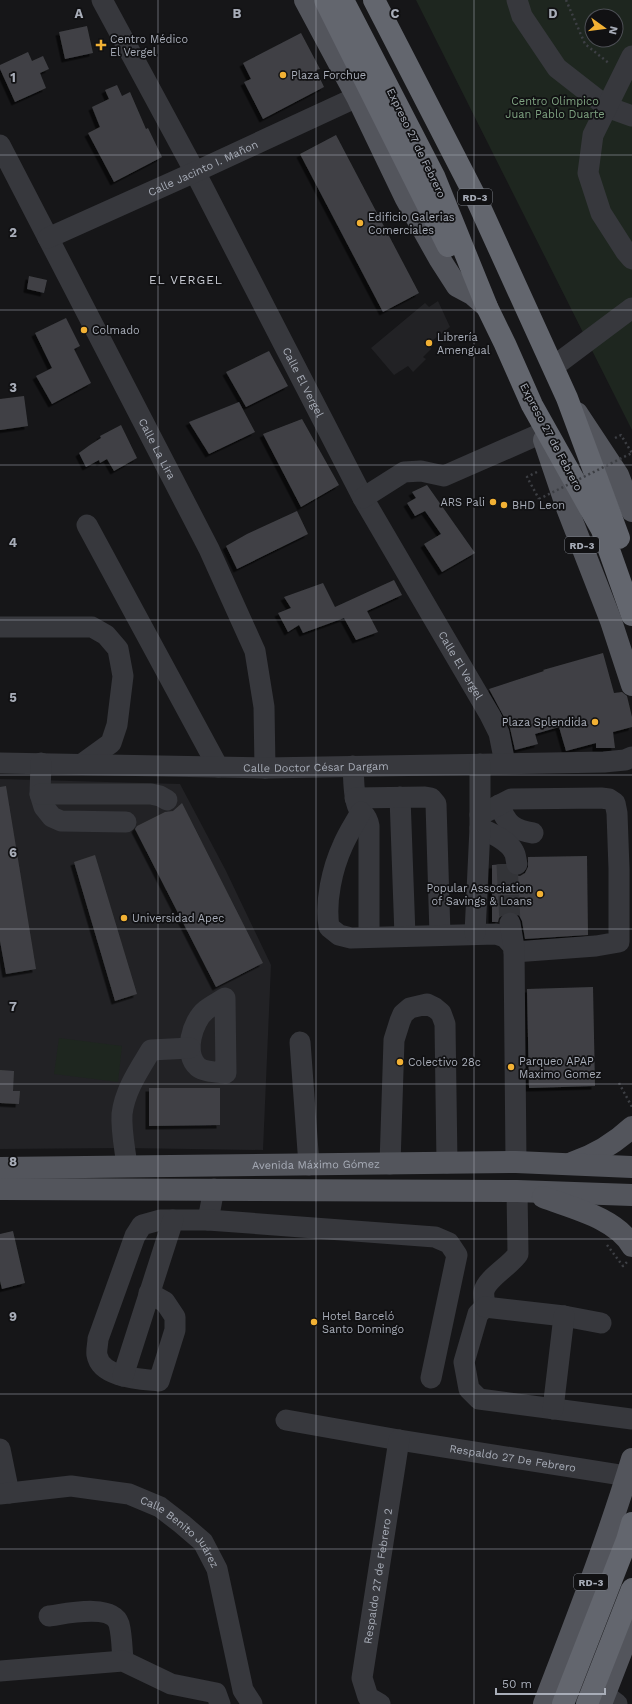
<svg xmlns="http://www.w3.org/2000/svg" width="632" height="1704" font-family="'Work Sans',sans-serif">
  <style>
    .built { fill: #222225 }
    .green { fill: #1e261f; fill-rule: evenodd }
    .building { fill: #404145; filter: url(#shadow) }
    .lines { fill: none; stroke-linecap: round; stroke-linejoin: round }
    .minor-tunnel { stroke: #333438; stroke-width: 21; stroke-dasharray: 21 10; stroke-linecap: butt }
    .path { stroke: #3d3f44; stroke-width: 2.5; stroke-dasharray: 2 3; stroke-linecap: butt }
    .minor { stroke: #37383d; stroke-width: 21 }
    .major { stroke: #53555c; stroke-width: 22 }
    .highway { stroke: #63666e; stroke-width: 22 }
    .path-bridge { stroke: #3d3f44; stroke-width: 2.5; stroke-dasharray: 2 3; stroke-linecap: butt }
    .grid { fill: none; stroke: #a8adb8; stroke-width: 1; stroke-opacity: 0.55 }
    .poi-dot { fill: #f2b134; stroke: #111113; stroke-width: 1.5 }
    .labels { text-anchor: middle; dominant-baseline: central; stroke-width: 3.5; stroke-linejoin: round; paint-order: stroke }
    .shield { fill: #111113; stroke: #7b7e86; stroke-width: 1 }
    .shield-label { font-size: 10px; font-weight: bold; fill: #a8adb8 }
    .poi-label { font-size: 11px; fill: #a8adb8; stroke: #111113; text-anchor: start }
    .park-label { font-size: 11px; fill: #7fa381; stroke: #111113 }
    .street-label { font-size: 11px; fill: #a8adb8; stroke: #111113 }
    .neighbourhood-label { font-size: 12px; letter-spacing: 1px; fill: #c9ccd4; stroke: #111113 }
    .grid-label { font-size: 13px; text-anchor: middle; font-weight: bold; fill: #a8adb8; stroke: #111113; stroke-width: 3.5; stroke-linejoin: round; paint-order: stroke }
  </style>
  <defs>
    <filter id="shadow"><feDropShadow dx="-3.5" dy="3.5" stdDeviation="0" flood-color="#0009"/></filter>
  </defs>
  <rect width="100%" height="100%" fill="#161618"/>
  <path class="built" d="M438 301 450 327 429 343 431 349 423 357 426 359 413 372 408 366 394 375 371 348 425 303 429 307Z
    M0 779 180 784 226 871 271 965 263 1150 125 1148 0 1149Z"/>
  <path class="green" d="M416 0H632V430ZM592 16H616V40H592Z
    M59 1038 122 1046 118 1082 54 1074Z"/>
  <path class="building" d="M87 26 93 53 65 59 59 32Z
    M301 33 320 69 316 70 324 87 263 119 244 82 251 79 243 63Z
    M28 52 32 61 43 56 49 69 40 73 46 88 15 102 0 69V65Z
    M117 85 122 96 130 92 146 129 148 128 162 157 114 182 88 133 100 127 92 107 109 99 105 90Z
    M336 135 419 293 383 312 300 154Z
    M29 276 47 280 44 293 27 289Z
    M66 318 80 346 74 349 91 383 52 404 36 376 52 368 35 333Z
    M269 351 288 386 246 407 226 372Z
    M24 396 28 426 0 430V399Z
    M239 402 255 432 209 454 189 422Z
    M302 419 339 485 301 507 263 434Z
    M121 425 137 458 114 471 107 459 100 463 99 460 86 467 79 453 90 445 101 438 100 436Z
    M427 485 475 553 442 572 424 544 441 534 425 511 415 516 407 503 416 498 412 492Z
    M297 511 308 534 237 569 226 546 247 534Z
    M394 580 402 595 367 611 378 632 356 640 344 618 303 633 299 625 288 632 278 613 291 608 284 597 323 583 335 607Z
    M603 653 614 693 622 692 627 696 632 717V727L613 732 615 748H596V743L566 751 559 727 535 734 538 744 515 750 510 728 489 689 544 671 543 670Z
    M6 786 36 969 6 974 0 941V787Z
    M182 803 263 963 216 987 135 829 137 826 165 812 173 811Z
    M95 855 137 994 115 1001 74 862Z
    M587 856 588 935 525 939 522 921 519 915 514 912 508 911 503 914 499 918 498 922H492V865L505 864 509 873 514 875 520 876 525 873 528 867V857Z
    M593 987 595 1086 529 1088 527 989Z
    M0 1070 14 1071 13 1091H20L19 1104 0 1103Z
    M149 1088H220V1125L149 1126Z
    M13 1231 25 1283 2 1289 0 1281V1234Z"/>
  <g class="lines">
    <path class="minor-tunnel" d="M507 864 510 923"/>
    <path class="path" d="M566 0 585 44 610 64
      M615 438 621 435 632 453
      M537 472 527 477 539 499
      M619 1083 632 1107
      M607 1245 623 1266 627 1262"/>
    <g class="minor">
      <path id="s1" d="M102 0 195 172 363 498 490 715 499 733 505 763"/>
      <path d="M517 0 522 16 557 68 607 107 632 116"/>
      <path d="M632 56 593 135 588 173 601 213 626 252 632 259"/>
      <path id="s2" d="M0 145 209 549 255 651 264 707 265 768"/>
      <path id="s3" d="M48 238 195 172 357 97"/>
      <path d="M553 367 632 308"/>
      <path d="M363 498 404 472 421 471 444 476 542 433"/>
      <path d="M87 525 218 767"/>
      <path d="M0 627H92L106 635 118 649 123 676 117 725 111 743 82 764"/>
      <path id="s4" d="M0 763 265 768 604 762 625 760 632 757"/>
      <path d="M41 763 40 794 44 807 52 817 61 821 126 822"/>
      <path d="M353 766C354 779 353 796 358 807 363 816 367 814 369 826V937"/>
      <path d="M40 794H151L160 796 167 800"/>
      <path d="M400 797 405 936"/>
      <path d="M355 798 425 797 431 798 436 804 440 935"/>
      <path d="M499 805C507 824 513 830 533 833"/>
      <path d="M361 812C355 823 348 833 343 845 332 869 325 901 329 927L339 935 351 938 496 934 505 937 514 947"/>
      <path d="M480 815 511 799 601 798 609 799 615 803 617 813 619 869V942L596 946 514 952"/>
      <path d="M480 828C491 833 508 840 514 852 516 855 516 861 517 864"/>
      <path d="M510 923 514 947 516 1162"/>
      <path d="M475 933 480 828V764"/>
      <path d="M225 998 226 1073C218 1072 204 1072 198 1067 183 1054 192 1021 206 1010 211 1006 219 1002 225 998Z"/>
      <path d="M300 1042 309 1165"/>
      <path d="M390 1164 394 1040 400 1021 403 1014 410 1008 427 1004 435 1008 441 1013 445 1024 447 1163"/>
      <path d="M127 1166C125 1149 121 1131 122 1114 125 1090 139 1070 151 1050L190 1048"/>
      <path d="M517 1191 518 1254C510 1266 487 1278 484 1291 483 1296 485 1302 485 1307L478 1314 464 1362 469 1389 479 1399 632 1419"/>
      <path d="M208 1220 214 1189"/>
      <path d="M149 1293 165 1302 175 1317V1330L159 1381C141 1379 101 1378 97 1355 96 1350 98 1344 98 1339L135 1236 142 1225 160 1220H208L435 1237 449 1243 457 1255 431 1378"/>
      <path d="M485 1307 564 1316 601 1323"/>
      <path d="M123 1376 173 1220"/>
      <path d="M553 1409 564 1316"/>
      <path id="s5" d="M286 1420 399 1440 627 1476"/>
      <path d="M0 1449 9 1493"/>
      <path id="s6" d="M0 1494 71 1486 129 1494 160 1507 182 1524 203 1542 217 1569 243 1690 252 1704"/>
      <path d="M49 1616C65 1614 112 1603 119 1624 122 1635 122 1649 123 1661"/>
      <path d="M0 1671 123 1661 171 1684 216 1693 220 1704"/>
      <path d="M605 1695 617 1704"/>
      <path id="s7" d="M380 1704 368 1697 362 1678 399 1440"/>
    </g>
    <g class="major">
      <path d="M305 0 357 97 406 199 439 258 457 286 472 294 487 307"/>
      <path d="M577 413 618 475 632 511"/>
      <path d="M544 440 567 508 611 621 632 685"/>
      <path d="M572 1163C595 1155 615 1143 632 1127"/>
      <path id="s8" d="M0 1168 516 1162 632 1167"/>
      <path d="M0 1189 517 1191 632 1195"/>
      <path d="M543 1197C572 1208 616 1218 632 1246"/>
      <path d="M544 1704C575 1623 607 1542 632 1459"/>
      <path d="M601 1704 632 1624"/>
    </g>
    <path class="highway" d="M325 0 448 246
      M343 0 434 176 487 307 505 344 532 405 602 530 632 615
      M374 0 475 196 567 398 619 538
      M563 1704 627 1540 632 1523
      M587 1704 632 1589"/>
    <path class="path-bridge" d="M539 499 632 453"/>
  </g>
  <path class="grid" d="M158 0V1704M316 0V1704M474 0V1704M0 155H632M0 310H632M0 465H632M0 620H632M0 775H632M0 929H632M0 1084H632M0 1239H632M0 1394H632M0 1549H632"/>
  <g class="poi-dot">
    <path d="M99 39h4v4h4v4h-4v4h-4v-4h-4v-4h4z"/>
    <circle cx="283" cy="75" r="4"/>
    <circle cx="360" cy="223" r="4"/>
    <circle cx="84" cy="330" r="4"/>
    <circle cx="429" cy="343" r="4"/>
    <circle cx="493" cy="502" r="4"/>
    <circle cx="504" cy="505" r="4"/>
    <circle cx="595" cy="722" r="4"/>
    <circle cx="540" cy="894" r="4"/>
    <circle cx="124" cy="918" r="4"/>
    <circle cx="400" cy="1062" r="4"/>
    <circle cx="511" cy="1067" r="4"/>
    <circle cx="314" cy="1322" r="4"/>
  </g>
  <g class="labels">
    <g class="shield">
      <rect x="458" y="189" width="34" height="16" rx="3"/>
      <rect x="565" y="537" width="34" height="16" rx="3"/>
      <rect x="574" y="1574" width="34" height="16" rx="3"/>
    </g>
    <g class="shield-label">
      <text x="475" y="197">RD-3</text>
      <text x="582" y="545">RD-3</text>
      <text x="591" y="1582">RD-3</text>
    </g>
    <g class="poi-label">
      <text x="110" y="39">Centro Médico<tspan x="110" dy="13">El Vergel</tspan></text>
      <text x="291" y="75">Plaza Forchue</text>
      <text x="368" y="217">Edificio Galerias<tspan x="368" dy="13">Comerciales</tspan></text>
      <text x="92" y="330">Colmado</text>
      <text x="437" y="337">Librería<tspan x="437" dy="13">Amengual</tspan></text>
      <text x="485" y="502" text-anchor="end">ARS Pali</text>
      <text x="512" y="505">BHD Leon</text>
      <text x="587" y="722" text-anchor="end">Plaza Splendida</text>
      <text x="532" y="888" text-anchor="end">Popular Association<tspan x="532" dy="13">of Savings &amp; Loans</tspan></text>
      <text x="132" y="918">Universidad Apec</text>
      <text x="519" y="1061">Parqueo APAP<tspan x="519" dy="13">Maximo Gomez</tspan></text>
      <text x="408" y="1062">Colectivo 28c</text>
      <text x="322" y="1316">Hotel Barceló<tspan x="322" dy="13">Santo Domingo</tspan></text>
    </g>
    <g class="park-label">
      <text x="555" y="101">Centro Olímpico<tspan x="555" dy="13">Juan Pablo Duarte</tspan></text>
    </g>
    <g class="street-label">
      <text transform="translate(416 143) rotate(64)">Expreso 27 de Febrero</text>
      <text stroke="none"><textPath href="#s3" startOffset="170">Calle Jacinto I. Mañon</textPath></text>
      <text stroke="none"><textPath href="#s1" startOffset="432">Calle El Vergel</textPath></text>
      <text transform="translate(551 437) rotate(62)">Expreso 27 de Febrero</text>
      <text stroke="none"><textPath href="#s2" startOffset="342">Calle La Lira</textPath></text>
      <text stroke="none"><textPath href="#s1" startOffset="756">Calle El Vergel</textPath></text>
      <text stroke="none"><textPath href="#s4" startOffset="316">Calle Doctor César Dargam</textPath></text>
      <text stroke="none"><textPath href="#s8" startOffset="316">Avenida Máximo Gómez</textPath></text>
      <text stroke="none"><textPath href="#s5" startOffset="230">Respaldo 27 De Febrero</textPath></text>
      <text stroke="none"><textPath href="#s6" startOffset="195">Calle Benito Juárez</textPath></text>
      <text stroke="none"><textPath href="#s7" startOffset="137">Respaldo 27 de Febrero 2</textPath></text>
    </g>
    <g class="neighbourhood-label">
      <text x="186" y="280">EL VERGEL</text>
    </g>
  </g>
  <g class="grid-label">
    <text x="79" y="18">A</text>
    <text x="237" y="18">B</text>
    <text x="395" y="18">C</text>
    <text x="553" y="18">D</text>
    <text x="13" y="82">1</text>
    <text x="13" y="237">2</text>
    <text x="13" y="392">3</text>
    <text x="13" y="547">4</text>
    <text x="13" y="702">5</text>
    <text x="13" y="857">6</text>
    <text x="13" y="1011">7</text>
    <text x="13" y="1166">8</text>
    <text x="13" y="1321">9</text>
  </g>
  <g transform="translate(604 28) rotate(104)"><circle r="19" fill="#111113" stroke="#4d4f55"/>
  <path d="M0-3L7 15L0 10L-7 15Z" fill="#f2b134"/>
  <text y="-6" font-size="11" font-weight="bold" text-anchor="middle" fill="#a8adb8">N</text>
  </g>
  <path d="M496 1688v6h109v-6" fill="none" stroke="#a8adb8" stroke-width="2"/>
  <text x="502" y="1688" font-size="12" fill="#a8adb8" stroke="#111113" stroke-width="3" paint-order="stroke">50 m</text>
</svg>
